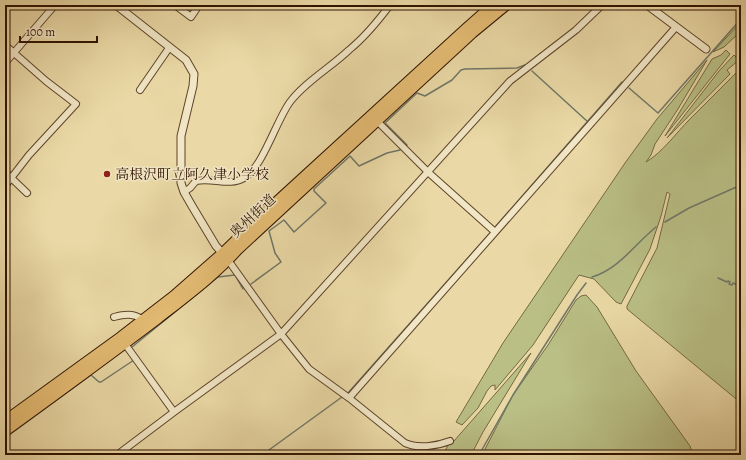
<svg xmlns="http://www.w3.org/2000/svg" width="746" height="460" font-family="Alegreya,'Noto Serif JP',serif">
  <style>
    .green { fill: #b9bf85; stroke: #746942 }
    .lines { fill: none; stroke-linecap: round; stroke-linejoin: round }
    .stream { stroke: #6f7768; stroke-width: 1.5 }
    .minor-casing { stroke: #5e442a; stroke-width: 8 }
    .tertiary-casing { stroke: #5e442a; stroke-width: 9 }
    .trunk-casing { stroke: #301300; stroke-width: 12 }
    .minor { stroke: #f1e6c5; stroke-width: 6 }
    .tertiary { stroke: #f1e6c5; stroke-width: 7 }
    .trunk { stroke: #e5bc73; stroke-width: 10 }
    .poi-dot { fill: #8f2418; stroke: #f1e6c5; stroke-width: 1.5 }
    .labels { text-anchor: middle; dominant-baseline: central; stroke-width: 3; stroke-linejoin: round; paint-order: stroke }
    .poi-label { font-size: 14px; fill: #301300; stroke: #f1e6c5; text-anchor: start }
    .street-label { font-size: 14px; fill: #301300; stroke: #f1e6c5 }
  </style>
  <rect width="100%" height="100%" fill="#ead9a6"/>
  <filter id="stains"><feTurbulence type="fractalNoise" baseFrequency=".005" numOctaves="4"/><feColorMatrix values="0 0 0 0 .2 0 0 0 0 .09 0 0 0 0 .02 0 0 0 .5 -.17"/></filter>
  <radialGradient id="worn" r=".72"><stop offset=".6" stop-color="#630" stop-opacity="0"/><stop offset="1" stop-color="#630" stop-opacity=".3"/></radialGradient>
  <path class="green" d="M741 22V31L724 47 713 52Z
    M726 50 730 54 665 136 712 59 721 55Z
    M734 55 739 60 727 70 730 74 667 138 719 71Z
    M707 60 678 109 655 144 651 155 646 162C663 152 676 133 690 119 707 102 724 85 741 68V403L627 309V306L657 248 670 194 667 192 661 216 650 249 621 304 616 302 594 279 579 275 533 345 495 390V385L491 386 487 391 478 408 462 425 456 422 503 343 625 163 657 119Z
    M586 295 597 307 636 371 690 446 693 455H482L513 395 548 345 576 300 581 296Z
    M531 353 483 432 471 455H443L448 445 454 441Z"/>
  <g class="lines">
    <path class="stream" d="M532 71 588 122
      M629 88 658 113 741 19
      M407 145 385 123 417 93 425 96 452 80 461 70 465 69 517 68 525 65
      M665 222 689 208 741 185
      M496 226 622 82
      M592 277C619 269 635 244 656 227
      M718 278 727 282 728 281 730 282 729 284 732 285 733 283 738 285 741 282
      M251 284 281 262 275 253 269 231 284 220 294 232 326 203 314 191V189L350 156 359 166 387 153 400 150
      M132 347 218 277 235 275 243 289
      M348 393 490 233
      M5 438 91 375 99 382H101L134 360
      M262 455 342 397
      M479 455 513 395 577 295 586 283"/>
    <g class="minor-casing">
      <path id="minor" d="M175 5 191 17 199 5
        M5 45 46 81 76 104 29 155 5 186
        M5 63 55 5
        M140 90 169 48
        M377 121 429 173 495 232
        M5 172 27 193
        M184 192 190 188 196 181C212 177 229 187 244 178 263 167 276 121 290 102 305 82 330 68 349 50 365 37 378 21 390 5
        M228 260 281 334 309 369 349 398 405 443C418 449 437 446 450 441
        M114 317C125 314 134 313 143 320
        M125 344 174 412
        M349 398 676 27
        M117 455 174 412 281 334 510 81 576 30 602 5"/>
    </g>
    <g class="tertiary-casing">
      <path id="tertiary" d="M116 5 186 60 194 74 193 86 181 136V183L184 192 192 206 216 246 225 256
        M647 5 706 49"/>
    </g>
    <g class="trunk-casing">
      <path id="trunk" d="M5 421 121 337 174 296 223 253 257 220 467 28 493 5
        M5 431C56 394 107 357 157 319 185 297 215 275 238 249L472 33 506 5"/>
    </g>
    <use href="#minor" class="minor"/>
    <use href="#tertiary" class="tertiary"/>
    <use href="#trunk" class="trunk"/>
  </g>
  <circle class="poi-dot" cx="107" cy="174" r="4"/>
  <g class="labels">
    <g class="poi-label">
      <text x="115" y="174">高根沢町立阿久津小学校</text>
    </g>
    <g class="street-label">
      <text transform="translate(253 216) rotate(-43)">奥州街道</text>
    </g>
  </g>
  <rect width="746" height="460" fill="none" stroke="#ead9a6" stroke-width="20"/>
  <rect x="6" y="6" width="734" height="448" fill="none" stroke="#301300" stroke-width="2"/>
  <rect x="10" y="10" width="726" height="440" fill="none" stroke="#301300"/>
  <path d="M20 36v6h77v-6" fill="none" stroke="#301300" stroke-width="2"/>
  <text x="26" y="36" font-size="12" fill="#301300" stroke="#f1e6c5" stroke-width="3" paint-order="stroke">100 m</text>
  <rect width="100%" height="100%" filter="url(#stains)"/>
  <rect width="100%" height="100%" fill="url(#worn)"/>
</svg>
